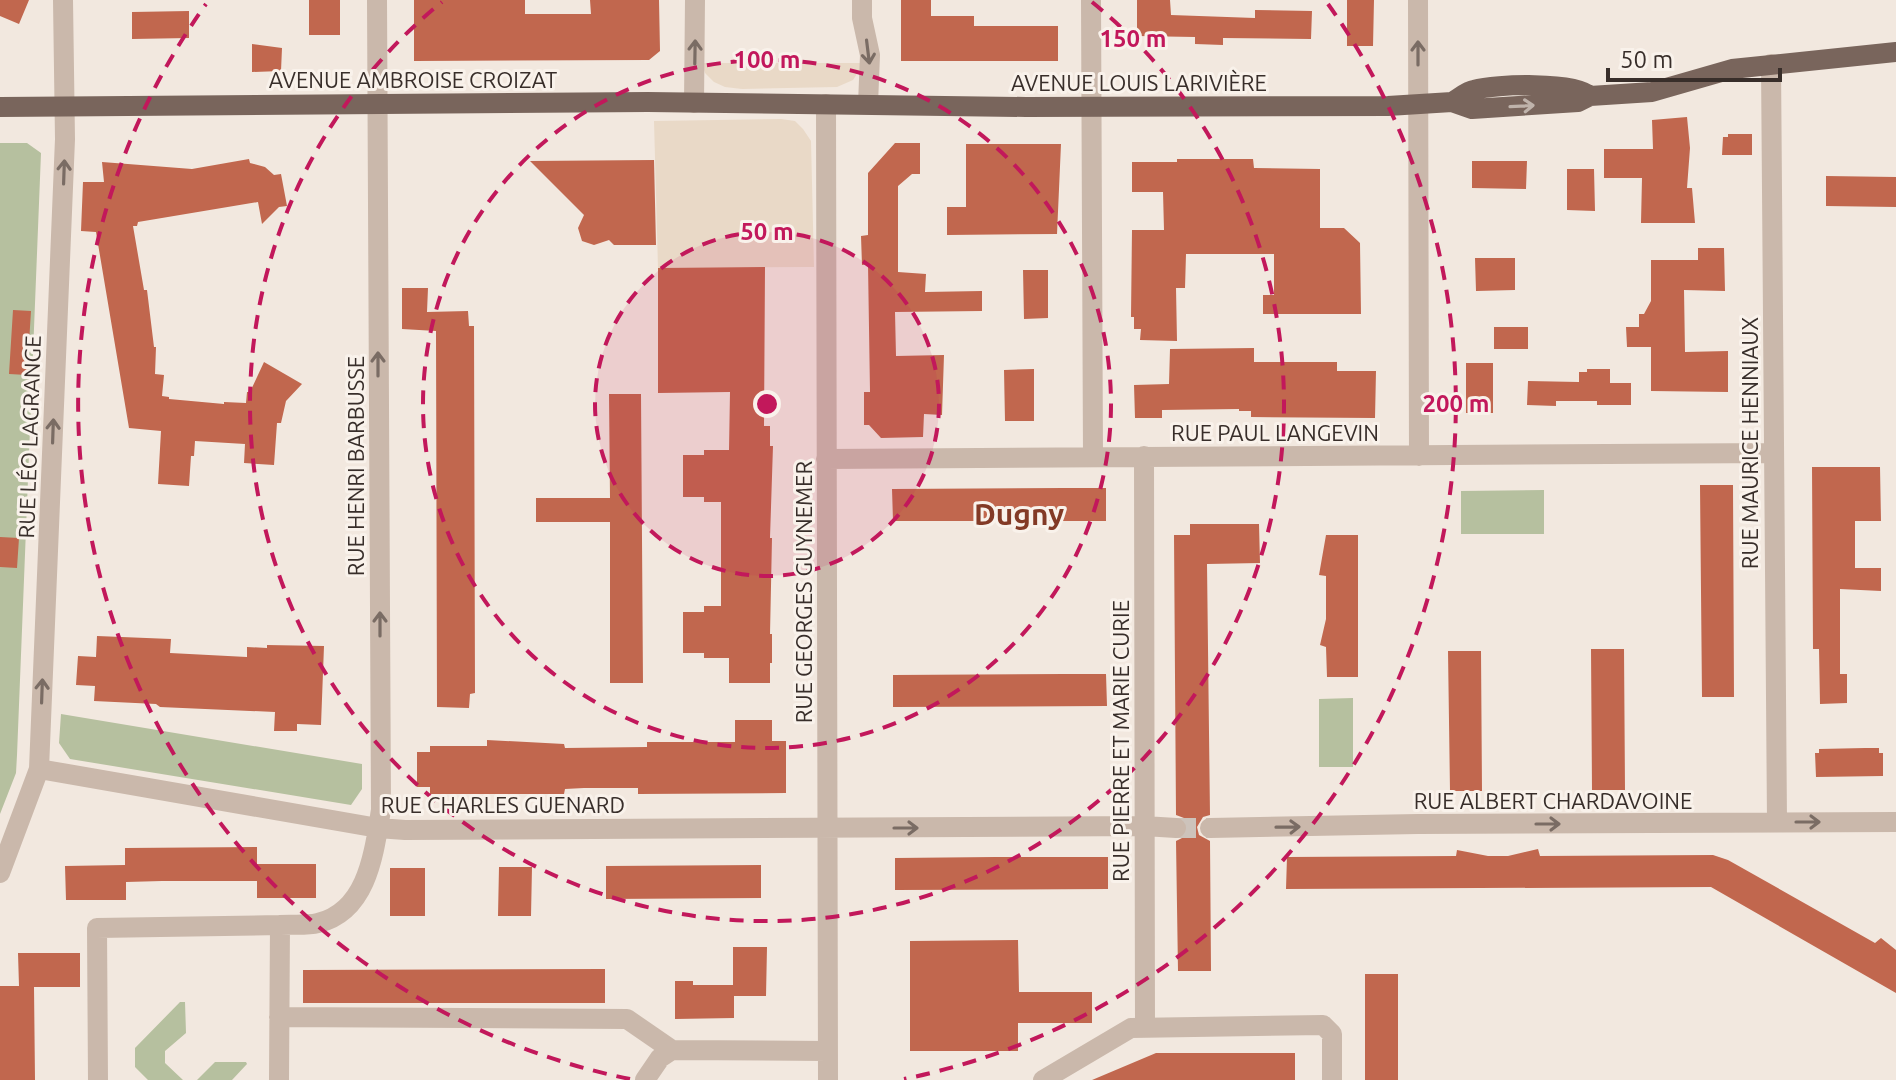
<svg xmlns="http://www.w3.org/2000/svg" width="1896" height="1080" font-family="Ubuntu,sans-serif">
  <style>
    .green { fill: #b6c09f }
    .plaza { fill: #e9d9c7 }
    .building { fill: #c1674e }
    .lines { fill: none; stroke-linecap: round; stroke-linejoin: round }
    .minor-tunnel { stroke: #cdc3bb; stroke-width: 20; stroke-dasharray: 20 10; stroke-linecap: butt }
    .minor { stroke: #cab8ab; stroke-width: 20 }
    .major { stroke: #79655c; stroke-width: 20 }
    .oneway { stroke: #7a6c64 }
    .oneway2 { stroke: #bfb3ab }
    .ring { fill: none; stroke: #c2185b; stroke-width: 4; stroke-dasharray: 14 10 }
    .labels { text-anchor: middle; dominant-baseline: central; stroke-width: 6; stroke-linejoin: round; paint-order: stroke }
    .street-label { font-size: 22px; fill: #382e2a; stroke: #f9f2eb }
    .district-label { font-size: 30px; font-weight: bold; fill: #833a26; stroke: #f9f2eb }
    .centre { fill: #c2185b; stroke: #f9f2eb; stroke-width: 4 }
    .ring-label { font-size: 24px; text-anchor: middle; font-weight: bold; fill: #c2185b; stroke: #f9f2eb; stroke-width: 6; stroke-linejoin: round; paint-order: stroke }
  </style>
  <rect width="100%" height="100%" fill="#f2e8df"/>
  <path class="green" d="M0 143H27L41 153 17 755 16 773 0 814Z
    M1544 490V534H1461V491Z
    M1353 698V767H1319V699Z
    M61 714 362 764V789L351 805 70 759 59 743Z
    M180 1002H185L186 1033 165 1051V1063L183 1080H148L135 1067V1048Z
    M215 1062H246L247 1064 232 1080H197Z"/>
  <path class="plaza" d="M702 63H864L853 80 837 87 742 89 725 87 714 82 705 73Z
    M781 119 795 121 803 129 811 141 814 267 658 268 654 121Z"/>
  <path class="building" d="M0 0H29L19 24 0 16Z
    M309 0H340V35H309Z
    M414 0H525V14H591L590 0H659L660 51 649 60 414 61Z
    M901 0H931V16H974V26H1058V61H901Z
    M1137 0H1170L1171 15 1255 18V10L1312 11 1311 39 1223 38V45L1195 44V37L1137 36Z
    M1347 0H1374L1373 46H1347Z
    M189 11V38L132 39V12Z
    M252 44 282 48 281 71 252 72Z
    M1687 117 1690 148 1687 188H1692L1695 223H1641L1642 178H1604V149H1653L1652 120Z
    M1728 134H1752V155H1722L1723 137H1728Z
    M895 143H920V174H912L898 186V272L926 274 925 292 982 291V311L895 312 896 356 944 355 942 415 924 414 923 437 881 438 869 425H864V392H870L868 264 862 265 861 236 868 235V173Z
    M966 144H1061L1057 234 947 235V207H966Z
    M249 159 250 163 265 167 274 175 281 174 287 206 279 207 262 224 258 202 138 222 137 226H133L144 290H147L154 347H156L155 374 164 375 162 396 169 397V399L224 404V402L246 403 247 392H250L264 362 302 384 286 401 281 423H277L274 465 244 463 245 444 195 441 194 456H191L189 486 158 484 161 431 129 428 96 232 81 231 83 182H104L102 162 192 169Z
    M1177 159H1253L1254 168 1320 169V228H1344L1360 243 1361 314H1263V295H1274V254H1186L1185 288H1176L1177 341 1140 340 1141 329H1134V317H1131L1132 230H1164L1163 192H1132V162H1177Z
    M654 160 656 245H614L609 240 594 245 582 241 578 228 584 215 530 161Z
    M1472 161H1527L1526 189 1472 188Z
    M1567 169H1594L1595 211 1567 210Z
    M1826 176 1896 177V207L1826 206Z
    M1698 248H1724L1725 291 1684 290 1685 352 1728 351V392L1651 391V347H1627L1626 327H1639V314H1644L1651 301V260H1698Z
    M1475 258H1515V290L1476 291Z
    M765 267 764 426H770V446H773L770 538H772L770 634H772V663H770V683H729V658H704V653H683V612H704V606H721V502H704V497H683V455H704V450H729L730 392 658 393V268Z
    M1023 270H1048V318L1024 319Z
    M402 288H428L427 312 468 311 469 326H474L475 693 470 694 469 708 437 707 436 331 402 329Z
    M13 310 31 311 27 375 9 374Z
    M1494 327H1528V349H1494Z
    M1254 348V362H1337V371H1376L1375 418 1251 417V411H1239V409L1162 410V418H1135L1134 385 1169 384 1170 349Z
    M1466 363H1493V413H1466Z
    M1034 369V421H1005L1004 370Z
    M1587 369H1610V383H1631V405H1597V401H1556V406L1527 405 1528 381 1579 382V372H1587Z
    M609 394H641L643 683H610V522H536V498H610Z
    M1812 467H1880L1881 521H1855V568H1881V591L1840 589V674H1847V703L1820 704 1819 649H1813Z
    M1700 485H1733L1734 697H1702Z
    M1065 488H1106V521H893L892 489Z
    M1190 524H1259L1260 563 1207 564 1210 815 1203 817 1197 827 1199 835 1210 841 1211 971H1178L1176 841 1186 836 1189 828 1184 818 1176 815 1174 535H1190Z
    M1326 535H1358V677H1327L1326 647 1320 645 1326 619V576L1319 575Z
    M0 537 19 538 17 568 0 567Z
    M97 636 171 639 170 653 247 657V647L267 648V645L324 646 321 725 297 724V731H274L275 712 160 707 156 704 94 701 95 686 76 685 78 656 96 657Z
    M1591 649H1624L1625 790H1592Z
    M1448 651H1481L1482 791H1450Z
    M1065 674H1106L1107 706 893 707V675Z
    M735 720H772V741H786V793L638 794V788H584L565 789 564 794H430V787H417V752H430V746H487V740L564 744 565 748 647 747V742H735Z
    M1865 748H1879V753H1883V776L1816 777 1815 753H1819V749Z
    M257 847V864H316V898H257V881H162L126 882V900H66L65 866 125 865V848Z
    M1538 849 1540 856 1713 855 1728 860 1875 943 1881 938 1896 950V993L1711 887 1286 889 1287 857 1456 856 1457 850 1488 856H1508Z
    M995 857H1108V889L895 890V858Z
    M761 865V898L606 899V866Z
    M499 867H532L531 916H498Z
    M390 868H425V916H390Z
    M1018 940 1019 992H1092V1023H1018V1051H910V941Z
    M733 947H767L766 996H734V1018L675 1019V981H693V985H733Z
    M18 953H80V987H34L35 1080H0V986H19Z
    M605 969V1003H303V970Z
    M1365 974H1398V1080H1365Z
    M1156 1053H1295V1080H1092Z"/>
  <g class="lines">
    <path class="minor-tunnel" d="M1176 828H1210"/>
    <path class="minor" d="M862 0V18L870 55 868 104
      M1091 0 1093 457
      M1418 0 1419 456
      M1771 64 1777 822
      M694 103 695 0
      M826 104 828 1080
      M1144 456 1145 1026
      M826 459 1773 453
      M39 769 378 828 405 830 1144 826 1176 828
      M1210 828 1418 824 1896 822
      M0 873 39 769 65 139 63 0
      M280 925C292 924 306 926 318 923 368 911 374 852 381 810L377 0
      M279 1017 627 1019 672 1050 828 1051
      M98 1080 97 928 280 925 279 1080
      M645 1080 660 1058 672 1050
      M1043 1080 1131 1028 1323 1025 1332 1034V1080"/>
    <path class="major" d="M1452 102C1459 98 1467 91 1474 90 1496 84 1575 81 1590 96
      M0 107 648 102 1026 107 1388 106 1452 102 1472 109 1578 102 1590 96 1652 92 1732 69 1896 52"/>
  </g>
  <defs><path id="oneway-shaft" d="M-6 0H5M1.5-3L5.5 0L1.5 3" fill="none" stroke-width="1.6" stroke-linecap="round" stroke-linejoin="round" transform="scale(2)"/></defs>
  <g class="oneway">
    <use href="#oneway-shaft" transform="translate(695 52) rotate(-89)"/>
    <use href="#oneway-shaft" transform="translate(868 52) rotate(83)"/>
    <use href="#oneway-shaft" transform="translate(1418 53) rotate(-90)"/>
    <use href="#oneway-shaft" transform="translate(64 172) rotate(-88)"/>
    <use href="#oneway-shaft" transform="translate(378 364) rotate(-90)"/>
    <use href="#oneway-shaft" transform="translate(53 431) rotate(-88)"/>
    <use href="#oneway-shaft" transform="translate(380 624) rotate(-90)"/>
    <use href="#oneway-shaft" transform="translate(42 691) rotate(-88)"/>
    <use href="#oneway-shaft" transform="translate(1808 822)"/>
    <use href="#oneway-shaft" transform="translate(1548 824)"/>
    <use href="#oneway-shaft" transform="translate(1288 827) rotate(-1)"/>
    <use href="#oneway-shaft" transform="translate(906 828)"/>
  </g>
  <use class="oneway2" href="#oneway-shaft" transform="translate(1522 106) rotate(-3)"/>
  <circle cx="767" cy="404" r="172" fill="#c2185b" fill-opacity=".12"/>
  <g class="ring">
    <circle cx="767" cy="404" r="172"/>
    <circle cx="767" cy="404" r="344"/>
    <path d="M1092 2A517 517 0 1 1 442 2"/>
    <path d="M630 1079A689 689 0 0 1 206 4M1328 4A689 689 0 0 1 904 1079"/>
  </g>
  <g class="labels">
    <g class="street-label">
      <text x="413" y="79">AVENUE AMBROISE CROIZAT</text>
      <text x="1139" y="82">AVENUE LOUIS LARIVIÈRE</text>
      <text x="1275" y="432">RUE PAUL LANGEVIN</text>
      <text transform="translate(29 437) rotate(-88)">RUE LÉO LAGRANGE</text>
      <text transform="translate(1749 443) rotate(-90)">RUE MAURICE HENNIAUX</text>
      <text transform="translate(355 466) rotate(-90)">RUE HENRI BARBUSSE</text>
      <text transform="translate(803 592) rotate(-90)">RUE GEORGES GUYNEMER</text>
      <text transform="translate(1120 741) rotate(-90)">RUE PIERRE ET MARIE CURIE</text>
      <text x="1553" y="800">RUE ALBERT CHARDAVOINE</text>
      <text x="503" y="804">RUE CHARLES GUENARD</text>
    </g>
    <g class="district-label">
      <text x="1019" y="514">Dugny</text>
    </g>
  </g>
  <circle cx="767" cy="404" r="12" class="centre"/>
  <g class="ring-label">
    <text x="1133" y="47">150 m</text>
    <text x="767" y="68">100 m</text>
    <text x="767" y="240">50 m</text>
    <text x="1456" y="412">200 m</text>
  </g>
  <path d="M1608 68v12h172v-12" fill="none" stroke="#382e2a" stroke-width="4"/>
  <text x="1620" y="68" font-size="24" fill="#382e2a" stroke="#f9f2eb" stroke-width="6" paint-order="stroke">50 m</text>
</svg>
